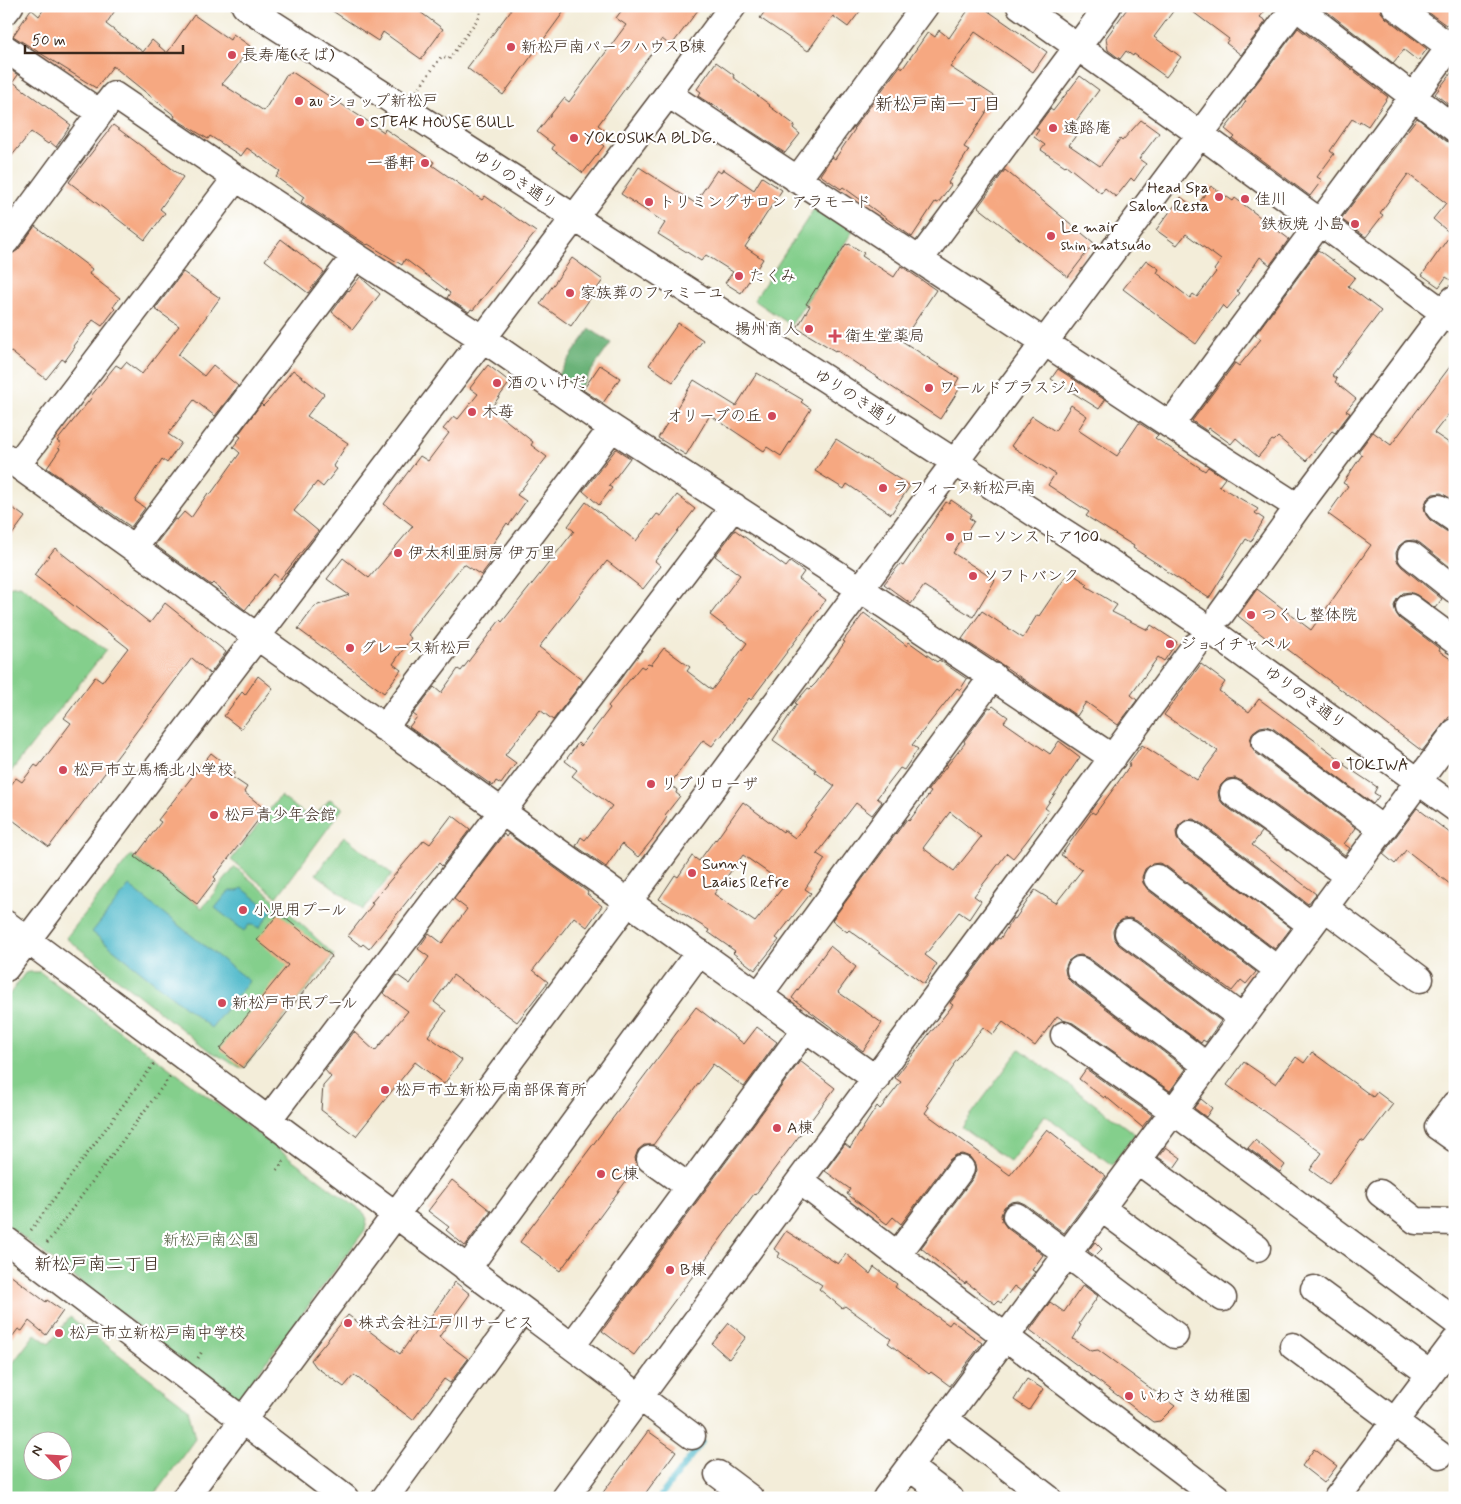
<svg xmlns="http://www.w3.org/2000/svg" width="1461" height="1504" font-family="Mynerve,'Klee One',sans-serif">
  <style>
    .green { fill: #84cf8c; stroke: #607c55; fill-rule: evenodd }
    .forest { fill: #6bb278; stroke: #536e4b }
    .water { fill: #4fb9cb; stroke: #457274 }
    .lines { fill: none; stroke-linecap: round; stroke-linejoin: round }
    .stream { stroke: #4fb9cb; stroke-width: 6 }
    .building { fill: #f6a881; fill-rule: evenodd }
    .minor-casing { stroke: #57473a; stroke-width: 29 }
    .path { stroke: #57473a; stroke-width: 3; stroke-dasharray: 1 4; stroke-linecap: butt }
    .minor { stroke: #fff; stroke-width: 26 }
    .poi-dot { fill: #d1495b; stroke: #fff; stroke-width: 2 }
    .labels { text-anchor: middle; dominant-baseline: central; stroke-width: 4.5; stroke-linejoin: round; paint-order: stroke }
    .poi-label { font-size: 16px; fill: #3b2a1e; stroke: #fff; text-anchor: start }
    .street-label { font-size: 16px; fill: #3b2a1e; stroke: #fff }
    .park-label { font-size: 16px; fill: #515c3f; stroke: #fff }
    .neighbourhood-label { font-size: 18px; fill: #3b2a1e; stroke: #fff }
  </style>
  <rect width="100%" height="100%" fill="#fff"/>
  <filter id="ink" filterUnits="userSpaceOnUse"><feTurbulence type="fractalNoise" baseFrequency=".02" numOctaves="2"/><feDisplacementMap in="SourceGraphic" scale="10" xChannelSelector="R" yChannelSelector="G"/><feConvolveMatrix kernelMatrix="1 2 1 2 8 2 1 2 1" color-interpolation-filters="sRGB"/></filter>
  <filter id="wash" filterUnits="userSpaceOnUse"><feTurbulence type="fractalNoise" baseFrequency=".0096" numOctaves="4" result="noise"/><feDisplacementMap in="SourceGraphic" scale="20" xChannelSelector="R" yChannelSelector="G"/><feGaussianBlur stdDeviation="1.12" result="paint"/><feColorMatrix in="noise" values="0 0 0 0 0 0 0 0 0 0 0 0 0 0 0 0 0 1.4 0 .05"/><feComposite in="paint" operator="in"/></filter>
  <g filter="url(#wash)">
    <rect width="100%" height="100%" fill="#f3edd9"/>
    <path class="green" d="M816 206 853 231 791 325 754 300Z
      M20 585 106 650 6 778V587Z
      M280 796 312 819 330 799 343 808 277 897 231 860Z
      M344 836 392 874 363 910 316 874Z
      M131 855 202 908 235 867 282 906 334 955 243 1069 208 1050 66 938Z
      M30 972H40L364 1213 367 1219 365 1230 236 1402 6 1224V999L25 973Z
      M1020 1049 1135 1134 1112 1165 1045 1115 1010 1162 962 1127Z
      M70 1317 188 1408 195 1439 152 1498H6V1372L35 1334 49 1344ZM32 1442H62V1472H32Z"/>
    <path class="forest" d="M590 329 611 343 576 393 555 379Z"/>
    <path class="water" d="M129 886 249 981 211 1028 92 932Z
      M242 888 272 911 259 928 253 925H249L244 931 215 908 229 891H238Z"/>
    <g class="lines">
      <path class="stream" d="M659 1498 702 1442"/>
    </g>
    <g id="blocks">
      <path class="building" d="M46 6H118L106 24 143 52 152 40 167 53 194 15 230 40 233 34 250 46 236 68 222 84 264 111 286 75 292 72 384 132 385 129 434 162 432 165 482 200 485 196 536 232 473 310 471 309 469 312 447 298 450 293 405 259 402 265 368 244 367 245 301 202 304 197 276 177 280 171 247 148 241 156 210 136 208 139 174 118 175 116 113 66 96 88 13 36 31 9 39 16Z
        M325 6H412L443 29 421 59 383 32 378 41Z
        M514 6H568L503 95 467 68Z
        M625 6H701L671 46 662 39 598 125 608 133 600 143 604 146 583 173 552 149 554 145 537 132 564 98 569 102 626 25 616 18Z
        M769 6H864L848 27 833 16 808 51 760 18Z
        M971 6H981L1047 52 1033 72 975 32 950 67 996 97 964 147 969 150 948 183 951 185 938 203 935 202 912 237 843 187 841 189 820 175 832 157 835 159 855 129 854 128 900 66 903 68 928 32 935 37 939 30 949 38Z
        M1129 6H1177L1154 37 1181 57 1166 77 1134 54 1133 56 1126 51 1120 59 1108 50 1106 38Z
        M1185 6H1269L1260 17 1266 21 1241 55 1226 43 1229 39Z
        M1320 6H1380L1381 12 1386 18 1427 49 1418 61 1404 50 1393 63Z
        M1455 6V15L1446 25 1421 7Z
        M1298 28 1388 97 1368 126 1360 121 1359 123 1352 119 1330 151 1334 154 1317 177 1322 180 1310 196 1233 139 1235 137 1225 129 1240 110 1246 101 1244 100Z
        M716 62 734 75 733 77 770 105 769 106 795 125 793 128 800 134 785 153 737 122 713 104 712 105 698 96 701 92 697 89Z
        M6 67 18 75 13 82 71 125 56 147 50 142 48 144 31 132 6 163Z
        M1455 68V105L1453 108 1435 94Z
        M1080 76 1099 90 1073 125 1080 130 1069 145 1100 166 1120 139 1122 141 1141 120 1159 133 1139 159 1146 164 1134 181 1131 178 1116 197 1105 188 1101 193 1066 165 1065 166 1041 150 1045 145 1034 137 1039 130 1036 128 1050 109 1053 111Z
        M1417 118 1446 141 1455 144V283L1446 277 1439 287 1422 275 1451 234 1433 219 1446 203 1408 174 1380 213 1383 215 1366 237 1341 219Z
        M113 125 183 177 160 209 165 213 145 240 69 182Z
        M639 167 695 203 717 170 721 173 723 169 754 190 762 177 782 190 745 247 763 259 741 293 725 283 733 272 706 255 701 261 658 234 665 223 621 194Z
        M1005 170 1094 243 1068 277 978 207Z
        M1211 186 1233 201 1235 198 1289 239 1270 265 1260 257 1237 291 1240 293 1227 309 1223 305 1196 344 1123 289 1146 260 1159 269 1157 273 1190 298 1193 294 1197 297 1216 272 1214 270 1221 260 1186 234 1177 245 1156 230 1181 197 1195 208Z
        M35 226 92 269 89 274 120 298 113 307 115 309 102 326 93 320 73 346 75 347 65 361 62 359 46 379 6 348V261L10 255 18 250Z
        M281 239 324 272 308 293 265 260Z
        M846 244 848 245 849 244 864 253 862 256 894 277 901 266 936 290 902 341 959 378 955 385 960 388 940 419 836 350 835 351 797 328 810 306 806 304 816 288 817 289Z
        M1318 250 1355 277 1348 286 1381 311 1332 375 1337 379 1335 382 1356 399 1346 411 1350 413 1335 433 1332 431 1306 461 1278 437 1274 441 1272 440 1258 457 1236 438 1231 444 1209 428 1207 431 1192 421 1235 363 1239 366 1261 339 1255 335Z
        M572 258 603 280 571 326 540 304Z
        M183 272 220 298 178 355 204 376 213 365 238 386 215 416 194 400 168 434 181 443 167 463 162 459 135 501 145 508 131 527 47 468 60 449 58 448 61 444 57 441 92 397 91 396 116 365 121 368 126 362 142 374 179 326 155 309Z
        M360 277 380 294 353 329 332 312 348 290 349 291Z
        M678 323 703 340 673 382 649 365Z
        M1455 360V406L1434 433 1455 447V501L1441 493 1433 494 1427 499 1424 507 1426 515 1430 520 1446 531 1455 534V571L1420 543 1414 540 1405 541 1399 546 1396 553 1397 561 1402 567 1442 599 1435 608 1417 595 1410 592 1403 593 1397 599 1394 606 1396 613 1400 619 1440 649 1439 651 1455 662V717H1449L1422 751 1282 645 1280 649 1238 616 1257 589 1311 630 1371 545 1328 514 1348 486 1343 483 1362 455 1358 452 1373 432 1391 445Z
        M488 365 510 382 491 408 533 442 531 445 547 457 517 495 526 501 509 525 507 523 483 558 490 563 481 575 464 564 433 601 407 635 411 638 393 664 401 670 384 693 298 629 315 606 349 595 327 579 343 558 369 578 413 526 384 504 420 456 428 461 449 433 443 429 454 416 458 419 478 394 470 388Z
        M600 365 620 378 603 403 583 390Z
        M1058 369 1105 400 1099 409 1051 379Z
        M293 370 324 394 307 416 348 443 333 466 337 469 323 487 317 482 294 511 318 531 280 579 274 574 245 610 213 583 211 585 155 545 175 519 177 520 184 512 191 518 208 493 210 495 240 453 233 447 241 437 238 435 261 404 263 406 269 400Z
        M757 373 803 400 801 402 811 409 781 456 767 447 764 451 710 415 686 455 658 438 694 380 736 406Z
        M1071 405 1087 416 1078 430 1117 456 1139 423 1158 435 1155 438 1205 471 1208 467 1225 478 1219 486 1258 509 1255 513 1264 519 1251 542 1246 539 1209 598 1166 571 1167 570 1133 548 1134 546 1086 516 1089 512 1048 485 1055 474 1011 446 1032 416 1055 431Z
        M836 439 910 486 891 514 847 484 844 489 815 471Z
        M616 449 630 458 609 486 612 488 599 505 583 491Z
        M677 495 695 509 655 561 661 566 643 589 607 561 539 647 583 681 553 720 540 710 505 755 516 763 501 784 496 781 493 786 409 727 417 717 413 714 434 687 441 693 458 669 461 671 500 620 502 622 574 531 568 526 586 502 636 541 657 514 661 516Z
        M951 500 972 514 969 518 974 521 953 553 995 580 973 617 924 586 911 604 884 584 900 564 903 566 946 502 949 504Z
        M6 503 25 517 6 543Z
        M735 530 786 567 790 562 804 572 799 579 826 600 751 700 749 698 720 738 719 737 712 746 703 740 670 784 677 790 676 793 680 796 665 815 667 817 652 840 638 857 622 844 606 867 576 846 581 837 585 840 612 806 572 776 577 770 565 761 578 743 581 746 610 708 608 706 641 666 644 668 648 664 651 665 664 648 690 667 687 671 712 690 747 643 710 615 740 575 715 556Z
        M55 548 150 623 165 603 226 652 210 674 192 658 49 847 6 815V792L16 778 22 782 35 765 38 767 71 723 64 718 95 677 102 682 128 648 34 575Z
        M1069 572 1088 584 1086 586 1117 605 1112 612 1148 630 1151 625 1177 642 1164 661 1158 657 1131 695 1137 700 1118 725 1086 702 1077 716 1001 664 962 639 982 611 1023 638 1037 615 1039 616Z
        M864 613 907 646 909 642 937 662 939 660 967 679 960 690 957 688 912 745 918 749 904 770 900 768 877 798 882 802 872 815 856 803 817 854 825 859 805 889 811 893 776 938 779 940 755 970 733 953 735 951 708 932 709 930 659 899 675 875 678 877 692 856 699 861 715 839 716 840 743 802 783 832 784 830 795 838 835 786 815 772 816 770 773 740 797 704 795 703 808 688 810 689 816 683 845 642 843 641ZM743 855 777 879 776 881 784 886 755 922 714 894Z
        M1201 664 1225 682 1219 691 1249 712 1259 699 1345 763 1344 765 1377 787 1374 793 1379 796 1373 804 1274 729 1266 726 1260 727 1253 732 1250 740 1251 746 1256 753 1356 828 1344 844 1350 848 1345 855 1242 781 1235 778 1227 779 1221 785 1218 792 1219 799 1224 805 1262 832 1252 845 1316 894 1308 904 1200 822 1193 819 1186 820 1179 825 1176 832 1177 839 1182 846 1291 928 1275 949 1166 866 1159 863 1152 864 1145 869 1142 877 1143 883 1148 890 1256 972 1246 984 1241 980 1232 991 1137 921 1130 918 1123 919 1116 924 1113 931 1114 938 1119 945 1221 1021 1206 1042 1203 1040 1201 1043 1089 958 1081 955 1075 956 1068 961 1065 969 1066 975 1071 982 1186 1069 1170 1091 1073 1023 1063 1020 1057 1016 1035 1046 1003 1022 993 1035 983 1027 953 1065 954 1066 927 1105 929 1107 925 1113 1010 1175 1047 1129 1066 1144 1065 1146 1106 1176 1064 1233 1025 1204 1018 1201 1011 1202 1004 1207 1001 1215 1002 1221 1007 1228 1043 1255 1032 1270 1035 1272 1021 1291 1014 1286 1001 1303 998 1301 995 1304 966 1282 965 1284 921 1248 973 1178 976 1170 975 1164 970 1157 962 1154 956 1155 949 1160 901 1224 893 1217 887 1224 847 1194 850 1189 825 1171 845 1144 850 1148 877 1106 880 1109 901 1082 895 1078 932 1030H933L953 1005 950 1003 994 943 998 938 1000 939 1013 918 1015 919 1035 890 1056 903 1082 870 1061 855 1092 812 1095 814 1114 788 1130 765 1128 764 1142 745 1197 780 1206 767 1218 751 1164 715Z
        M258 676 273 688 241 729 224 716 242 692 245 695Z
        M993 706 1008 717 1004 722 1050 754 1059 741 1080 757 1045 808 1049 811 1026 842 1013 858 1007 853 974 896 981 901 969 919 959 912 925 955 937 964 924 984 849 930 847 932 832 920 907 819 909 821 931 792 928 790 965 743 964 741 989 707 991 708ZM950 812 981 837 954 871 923 848Z
        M211 753 235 772 232 777 247 787 244 792 266 810 214 877 216 879 197 904 135 857 161 822 158 820Z
        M1417 808 1455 837V888L1406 850 1395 864 1383 854Z
        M452 815 470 829 442 866 439 863 417 889 369 949 363 944 361 946 348 936 373 904 371 903 424 840 430 844Z
        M504 834 506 837 508 834 588 892 587 894 602 906 587 927 574 917 533 970 548 982 517 1022 453 975 434 1002 446 1011 428 1036 462 1060 444 1084 415 1062 356 1136 321 1110 323 1086 331 1077 325 1070 354 1032 375 1051 408 1011 383 993 397 975 410 984 429 957 418 949 429 933 442 943 446 938 467 909 454 899Z
        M279 913 332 956 243 1068 220 1049 288 965 257 940Z
        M830 946 856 967 838 992 882 1023 863 1051 792 998Z
        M696 1007 744 1044 757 1027 777 1042 744 1087 713 1064 653 1145H644L638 1150 635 1158 637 1166 560 1271 520 1242Z
        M1312 1052 1373 1097 1377 1092 1393 1104 1364 1142 1361 1140 1329 1184 1310 1170 1322 1153 1227 1085 1244 1062 1276 1084 1296 1057 1304 1063Z
        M800 1061 835 1088 755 1195 754 1194 634 1355 602 1331Z
        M1086 1069 1152 1115 1142 1127 1105 1096 1104 1098 1079 1079Z
        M1201 1099 1212 1108 1206 1117 1194 1108Z
        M1255 1140 1285 1165 1280 1172 1248 1148Z
        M1166 1147 1181 1158 1174 1168 1158 1157Z
        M452 1180 491 1211 465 1246 446 1230 449 1227 428 1211Z
        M786 1231 838 1264 846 1254 870 1274 874 1267 897 1284 895 1287 949 1325 952 1321 982 1343 950 1386 931 1372 929 1374 888 1343 891 1339 845 1306 842 1308 819 1289 822 1285 778 1257 780 1253 774 1249Z
        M1095 1242 1102 1249 1095 1256 1088 1251Z
        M6 1272 46 1302 47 1300 63 1311 46 1335 29 1321 22 1331 18 1329 6 1345Z
        M455 1282 470 1294 439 1337 468 1359 450 1383 444 1379 413 1420 354 1375 344 1387 316 1367 311 1360 348 1315 400 1354 421 1324 424 1326Z
        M1083 1285 1098 1296 1079 1324 1081 1325 1073 1339 1091 1351 1098 1350 1175 1406 1160 1421 1153 1422 1030 1330 1050 1302 1064 1312Z
        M729 1323 746 1337 729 1359 712 1344Z
        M1027 1379 1043 1389 1029 1410 1014 1400Z
        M648 1431 676 1451 642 1498H599Z
        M1314 1449 1337 1466 1324 1483 1302 1466Z"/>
    </g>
  </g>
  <g filter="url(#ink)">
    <use href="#blocks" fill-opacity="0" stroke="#57473a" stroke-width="1"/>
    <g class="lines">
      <g class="minor-casing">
        <path id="minor" d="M245 6 1084 545 1210 630 1455 808
          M1020 6 1215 145 1455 321
          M1395 6 1455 51
          M1296 7 1455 129
          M6 11 10 6
          M6 49 100 113 6 241
          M668 94 1170 425 1298 507
          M100 113 114 95 236 178 495 347 612 428 871 596 1113 758
          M797 180 925 6
          M920 259 1108 6
          M1170 425 1455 40
          M6 457 876 1079
          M17 465 236 178
          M1439 508 1455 519
          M134 548 355 256
          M1411 555 1455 590
          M1409 607 1455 641
          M1221 614 1298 507 1454 299
          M384 728 612 428
          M1265 741 1382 829
          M1233 793 1348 876
          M1191 834 1311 925
          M1157 878 1278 970
          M1324 907 1420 979
          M6 924 692 1436
          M1128 933 1242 1018
          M6 968 668 94 733 6
          M1080 970 1207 1066
          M759 995 993 676
          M1064 1035 1173 1111 1455 1321
          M1455 1104 1438 1127 1455 1139
          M268 1120 734 506
          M650 1159 689 1187
          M1137 1160 1257 1248
          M800 1181 1218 1498
          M1380 1193 1416 1221 1455 1222
          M1101 1208 1223 1298
          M1016 1216 1175 1335
          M6 1240 345 1498
          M898 1254 961 1169
          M467 1269 699 952
          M1314 1289 1430 1374
          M577 1339 806 1028
          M1293 1346 1440 1455
          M945 1419 1048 1498
          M909 1467 950 1498
          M718 1474 750 1498
          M185 1498 955 462 1296 6
          M385 1498 522 1310
          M565 1498 1195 646
          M886 1498 1455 732
          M1337 1498 1455 1341"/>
      </g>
      <path class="path" d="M417 91 441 57 449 59 480 16V6
        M277 1170 284 1161
        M31 1230 155 1062
        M47 1243 171 1075
        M198 1358 203 1350"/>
      <use href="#minor" class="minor"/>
    </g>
  </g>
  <g class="poi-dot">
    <circle cx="511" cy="47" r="5"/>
    <circle cx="232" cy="55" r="5"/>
    <circle cx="299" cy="101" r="5"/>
    <circle cx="360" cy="122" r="5"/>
    <circle cx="1053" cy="128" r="5"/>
    <circle cx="574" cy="138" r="5"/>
    <circle cx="425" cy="163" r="5"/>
    <circle cx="1219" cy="197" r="5"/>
    <circle cx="1245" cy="199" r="5"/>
    <circle cx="649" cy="202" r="5"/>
    <circle cx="1355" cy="224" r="5"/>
    <circle cx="1051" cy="236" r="5"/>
    <circle cx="739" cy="276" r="5"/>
    <circle cx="570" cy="293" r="5"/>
    <circle cx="809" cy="329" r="5"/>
    <path d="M832.5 328.5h5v5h5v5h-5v5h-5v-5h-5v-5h5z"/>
    <circle cx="497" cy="383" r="5"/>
    <circle cx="929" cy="388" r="5"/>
    <circle cx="472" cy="412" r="5"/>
    <circle cx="772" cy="416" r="5"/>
    <circle cx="883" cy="488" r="5"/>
    <circle cx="950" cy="537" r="5"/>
    <circle cx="398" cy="553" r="5"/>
    <circle cx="973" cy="576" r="5"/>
    <circle cx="1251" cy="615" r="5"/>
    <circle cx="1170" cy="644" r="5"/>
    <circle cx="350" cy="648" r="5"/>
    <circle cx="1336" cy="765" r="5"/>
    <circle cx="63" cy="770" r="5"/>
    <circle cx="651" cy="784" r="5"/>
    <circle cx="214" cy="815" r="5"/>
    <circle cx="692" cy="873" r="5"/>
    <circle cx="243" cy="910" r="5"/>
    <circle cx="222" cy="1003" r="5"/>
    <circle cx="385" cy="1090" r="5"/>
    <circle cx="777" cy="1128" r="5"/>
    <circle cx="601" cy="1174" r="5"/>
    <circle cx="670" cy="1270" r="5"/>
    <circle cx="348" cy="1323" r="5"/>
    <circle cx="59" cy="1333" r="5"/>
    <circle cx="1129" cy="1396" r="5"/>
  </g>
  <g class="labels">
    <g class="poi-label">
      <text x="521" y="47">新松戸南パークハウスB棟</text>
      <text x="242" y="55">長寿庵(そば)</text>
      <text x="309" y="101">au ショップ新松戸</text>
      <text x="370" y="122">STEAK HOUSE BULL</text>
      <text x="1063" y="128">遠路庵</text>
      <text x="584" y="138">YOKOSUKA BLDG.</text>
      <text x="415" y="163" text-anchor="end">一番軒</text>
      <text x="1209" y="188" text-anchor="end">Head Spa<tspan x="1209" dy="18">Salon Resta</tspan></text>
      <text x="1255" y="199">佳川</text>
      <text x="659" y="202">トリミングサロン アラモード</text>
      <text x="1345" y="224" text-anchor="end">鉄板焼 小島</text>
      <text x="1061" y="227">Le mair<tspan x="1061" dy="18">shin matsudo</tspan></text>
      <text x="749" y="276">たくみ</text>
      <text x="580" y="293">家族葬のファミーユ</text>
      <text x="799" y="329" text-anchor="end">揚州商人</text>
      <text x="845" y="336">衛生堂薬局</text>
      <text x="507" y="383">酒のいけだ</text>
      <text x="939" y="388">ワールドプラスジム</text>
      <text x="482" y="412">木苺</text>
      <text x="762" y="416" text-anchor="end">オリーブの丘</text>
      <text x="893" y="488">ラフィーヌ新松戸南</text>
      <text x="960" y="537">ローソンストア100</text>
      <text x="408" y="553">伊太利亜厨房 伊万里</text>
      <text x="983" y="576">ソフトバンク</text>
      <text x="1261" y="615">つくし整体院</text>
      <text x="1180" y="644">ジョイチャペル</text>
      <text x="360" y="648">グレース新松戸</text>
      <text x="1346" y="765">TOKIWA</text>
      <text x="73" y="770">松戸市立馬橋北小学校</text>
      <text x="661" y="784">リブリローザ</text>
      <text x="224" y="815">松戸青少年会館</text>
      <text x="702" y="864">Sunny<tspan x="702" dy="18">Ladies Refre</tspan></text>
      <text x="253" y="910">小児用プール</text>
      <text x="232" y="1003">新松戸市民プール</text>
      <text x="395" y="1090">松戸市立新松戸南部保育所</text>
      <text x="787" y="1128">A棟</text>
      <text x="611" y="1174">C棟</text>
      <text x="680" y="1270">B棟</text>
      <text x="358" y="1323">株式会社江戸川サービス</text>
      <text x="69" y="1333">松戸市立新松戸南中学校</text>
      <text x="1139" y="1396">いわさき幼稚園</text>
    </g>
    <g class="street-label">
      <text transform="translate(515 180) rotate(33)">ゆりのき通り</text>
      <text transform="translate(856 399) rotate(33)">ゆりのき通り</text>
      <text transform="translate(1305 698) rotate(36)">ゆりのき通り</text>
    </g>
    <g class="park-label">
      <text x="211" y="1240">新松戸南公園</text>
    </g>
    <g class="neighbourhood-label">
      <text x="938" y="105">新松戸南一丁目</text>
      <text x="97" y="1265">新松戸南二丁目</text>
    </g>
  </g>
  <rect width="1461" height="1504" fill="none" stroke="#fff" stroke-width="25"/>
  <g transform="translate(48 1456) rotate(295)"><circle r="24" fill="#ffffff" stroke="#b1aaa5"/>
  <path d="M0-4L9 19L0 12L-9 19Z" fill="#d1495b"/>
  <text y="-8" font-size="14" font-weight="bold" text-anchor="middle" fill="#3b2a1e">N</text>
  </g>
  <path d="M25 45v8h158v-8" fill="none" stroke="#3b2a1e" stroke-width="2.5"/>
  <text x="32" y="45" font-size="15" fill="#3b2a1e" stroke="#ffffff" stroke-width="4" paint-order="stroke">50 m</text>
</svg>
